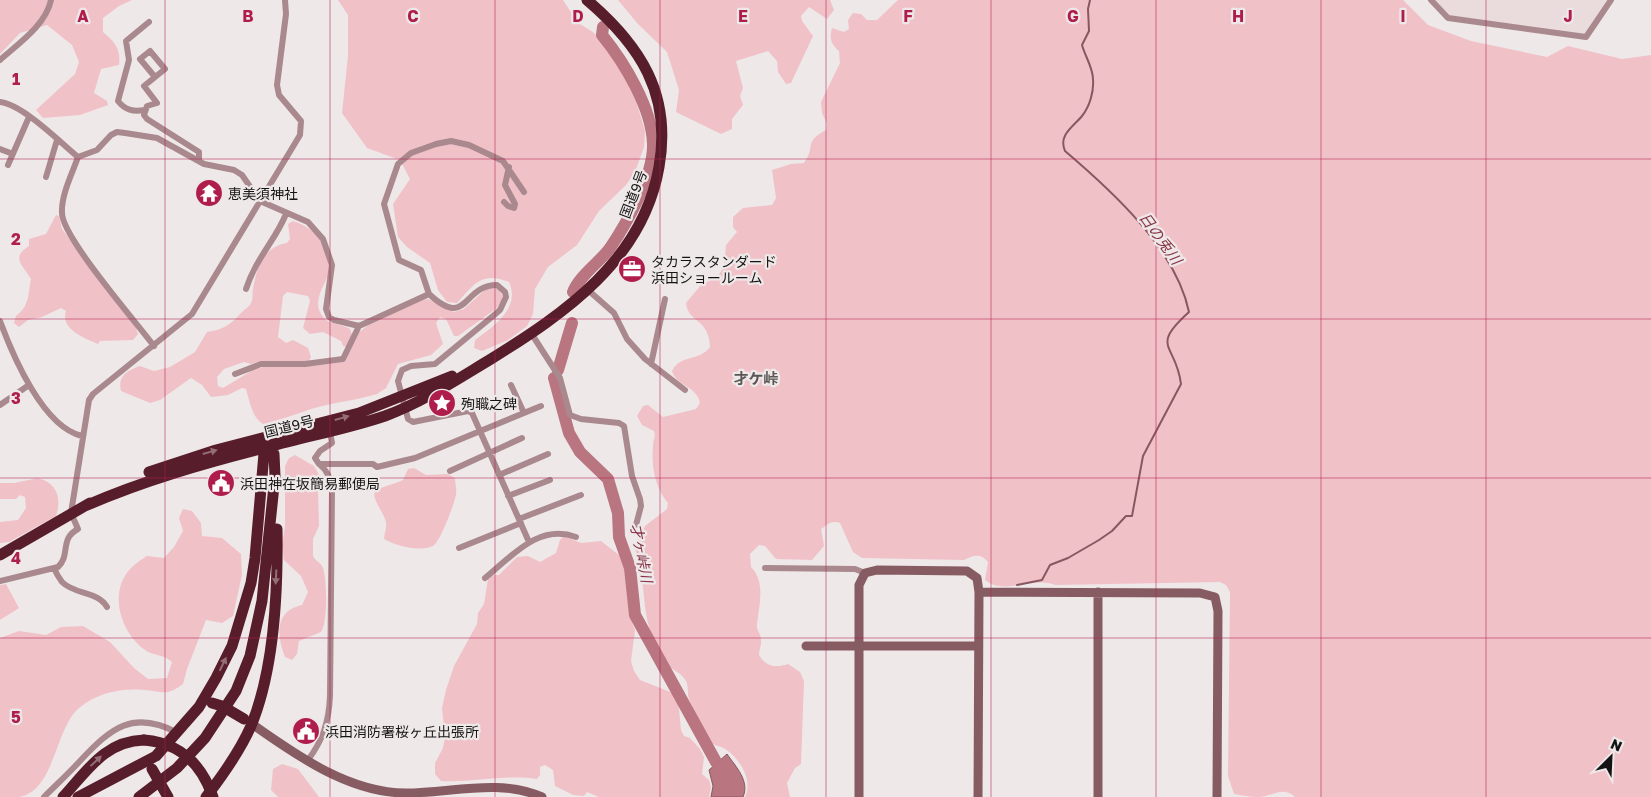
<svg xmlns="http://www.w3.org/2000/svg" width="1651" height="797" font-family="'Golos Text','Noto Sans JP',sans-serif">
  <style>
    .built { fill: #eadbdd }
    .green { fill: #f1c1c8 }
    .water { fill: #b97580; stroke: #885860 }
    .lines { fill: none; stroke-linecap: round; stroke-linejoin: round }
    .stream { stroke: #885860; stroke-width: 2 }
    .river { stroke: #b97580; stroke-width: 12 }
    .street { stroke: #a9898d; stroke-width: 6 }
    .secondary { stroke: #875b62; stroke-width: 9 }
    .highway { stroke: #571d2b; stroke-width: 11 }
    .highway-bridge { stroke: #571d2b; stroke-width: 11 }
    .oneway { fill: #936e77 }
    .grid { fill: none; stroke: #af1d4c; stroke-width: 1; stroke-opacity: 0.55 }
    .labels { text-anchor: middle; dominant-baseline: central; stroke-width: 4.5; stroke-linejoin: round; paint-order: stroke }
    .poi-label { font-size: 14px; fill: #151414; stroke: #eee8e9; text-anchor: start }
    .street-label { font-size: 14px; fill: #151414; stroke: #eee8e9 }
    .water-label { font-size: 15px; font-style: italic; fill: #893448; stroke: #eee8e9 }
    .neighbourhood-label { font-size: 15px; font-weight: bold; fill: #5b5656; stroke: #eee8e9 }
    .grid-label { font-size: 16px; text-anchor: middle; font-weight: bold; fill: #af1d4c; stroke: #eee8e9; stroke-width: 4.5; stroke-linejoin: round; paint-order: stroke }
  </style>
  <rect width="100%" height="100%" fill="#eee8e9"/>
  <path class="built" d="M1434 0H1607L1585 34 1449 17Z"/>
  <path class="green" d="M0 0H132L119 6 103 18V32C115 42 121 49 119 65L101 69 94 93 107 101 108 105 80 115 43 118 36 110 75 74 79 62 72 45 47 25 20 33 0 54Z
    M338 0H563L578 23 593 32 608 48 631 84 645 131 644 147 635 172 626 185 599 211 577 245 548 267 535 289 533 314 527 326 508 340 482 351 474 348 475 340C493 327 521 308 509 282 482 271 474 284 457 303L447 302 438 290 430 263 407 247 398 237 393 204 410 179 400 160 367 148 342 113 348 56V15Z
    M618 0H830L834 10 827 19 809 7 801 16 802 21 813 36 791 83 786 84 778 72 777 61 768 51 736 61 743 88 740 96 743 105 732 119V129L721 134 676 112 679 90 667 52 637 23Z
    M898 0H1403L1428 25 1471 41 1547 57 1568 46 1622 59 1651 55V797H1295C1283 785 1272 797 1258 797 1250 797 1242 795 1234 794L1228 776 1230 592 1226 585 1220 582 1055 585C1034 576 1004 596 985 580L988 562C981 553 974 555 964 560L862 558 853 552 840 523C830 520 829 524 821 529L824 546 812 560 776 559 765 546 759 545 750 554 751 567C766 582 759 606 757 624 756 630 761 634 761 640 762 644 759 650 759 655 766 667 776 668 788 664L800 672 804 681 801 764 795 768 787 783 790 797H745C753 781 741 761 728 751 720 744 711 748 705 734 700 723 694 711 689 699 687 693 689 688 686 681 681 672 672 670 666 664 659 656 655 643 651 633 641 605 646 574 634 547L645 526 667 509 668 503C655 487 651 466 653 446 653 440 656 437 654 431L642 425 637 416 643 406 648 405 663 417 696 409 700 403C697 386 676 386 672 371 680 354 699 362 710 347 709 318 688 323 686 303L701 285 717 277 724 267 726 245 737 232 733 227V217L743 208 772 205 776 198 772 170 791 164 804 163C816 147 803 142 826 130L827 124 822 113 821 102 840 63 839 51C831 44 829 39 832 28L844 32 849 29 848 20 853 13 861 14 867 20H877Z
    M56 215 59 216 62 229 135 326 138 334 133 340 100 341 98 344C84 338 60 329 66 311L61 308 42 317 28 320 19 327 14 323 16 316C30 306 28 293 31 279 23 265 10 258 29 246V239L46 234Z
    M293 221C312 226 330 246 330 266 329 283 309 299 323 317 328 324 342 324 350 329L352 335 346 347 343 346 341 341 323 332 310 334 303 328 310 301 308 296 287 292 283 296 278 337 286 343 293 340 308 348 311 357 309 361H261L251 364 244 362 224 369 217 377 218 386 223 388 253 370 263 367 313 366 343 362 346 360 358 333 371 323 419 300 428 299 454 312 464 309 488 287C498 288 501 290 503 299L497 308 458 336H454L446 319 440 317 436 323 443 344 431 355 398 364 386 388 377 394C355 401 333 402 311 409 295 415 279 420 263 424 252 418 249 399 246 389L242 388 228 395 211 397 202 385 191 378 160 400 150 403 121 391C117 376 128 370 140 366L154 371 170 367 195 352 207 332C225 329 230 325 242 312 246 308 251 306 252 300 253 297 252 293 253 289 257 267 263 247 287 243L290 239 288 224Z
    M295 455 314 466 322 480 318 490 319 526 313 539V556C315 561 321 562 323 568 327 580 328 623 321 632L299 641 297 654 292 660 285 657C276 635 275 611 302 605L308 592 301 576 284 560 282 545 285 527V466L289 458Z
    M414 468 426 475 448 474 455 478C455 483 457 489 456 494 455 503 440 542 433 546 419 552 396 546 384 539 384 534 387 528 386 523 385 513 369 496 376 491 382 486 395 484 403 480L408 469Z
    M38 478C57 483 62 498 56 516L9 542 0 543V522L18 520 26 508 25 497 20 495 16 499H0V483H14Z
    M183 509 192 511 201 523 202 536 222 538 241 554 242 575 233 616 222 623 206 620 187 669 183 684C166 697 162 691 144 690 121 688 97 693 79 708 55 728 55 791 19 797 13 797 6 797 0 797V638L19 631 46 635 61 627 83 626 110 642 134 668 148 679 167 678 172 662C164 654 153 656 145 650 120 632 108 592 131 568 136 563 142 559 147 556L164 558 174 547 183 531 179 518Z
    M564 536 581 543 601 541 619 555 630 577 629 615 635 630 631 661 634 671 640 680 673 693 678 699 681 730 684 736 690 738 700 749 704 757 702 774 709 780 711 787 709 797H599L587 792 584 796 573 795 555 786 553 770 545 765 540 767V775L537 779C504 774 473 783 441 781L435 774V763L443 748 445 738 442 708 446 690 454 666 477 624 478 613 484 604 488 579 493 575H499L517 557 528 556 540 562 556 553 560 540Z
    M6 584 19 608 0 620V585Z
    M282 764 298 769 319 797H278L271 790 273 769Z"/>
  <path class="water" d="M727 754C736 767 750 781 743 797H711L713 786 709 770Z"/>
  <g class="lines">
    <path class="stream" d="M1017 585 1042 580 1050 565 1068 558 1099 540 1112 531 1126 516H1132L1143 456 1181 384C1176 343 1149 348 1189 312 1176 249 1112 191 1065 151 1058 135 1073 127 1082 116 1090 106 1094 91 1093 79 1093 68 1085 56 1082 45L1089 31 1088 9 1090 0"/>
    <path class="river" d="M573 292C580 275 599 263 610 248 627 223 654 175 653 144 652 108 624 62 602 35L603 27
      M558 370 572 323
      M554 378 569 433 580 452 608 479 618 513 619 537 630 568 635 615 716 762"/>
    <path class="street" d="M1431 0 1448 18 1586 37 1611 0
      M0 60C18 44 46 25 51 0
      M155 77 140 59 150 51 165 69 144 86 157 103 147 106 144 115 147 119 199 152V161
      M0 102C22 104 60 142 78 157
      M145 110C133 112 125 110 118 101L129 60 126 41 149 22
      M0 149 13 154
      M78 157 97 150 111 135 117 132 125 133 157 138 204 164 234 170 242 175 260 201 308 222 323 239 332 265 326 309 329 317 334 320 359 326 429 294C468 330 462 285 497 285L505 292 506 297 500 310 493 316 435 364 411 366 402 370 398 381 408 419 413 422 468 411 472 413 529 542
      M78 157C72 174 61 195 62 213 62 237 136 322 154 346
      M8 165 29 117
      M46 177 57 140
      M504 202 508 206 514 208 515 204 505 185 509 167
      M246 289C256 258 275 241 286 214
      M588 290 614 313 627 339 645 359 685 390
      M429 294 421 270 399 260 384 204 398 164 411 153 436 144 451 141 469 145 503 161 524 192
      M0 321C13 356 43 427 82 436
      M531 333 560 378 570 415 581 419 619 423 624 426 632 476 640 499 641 506 636 525
      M651 364 665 299
      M235 374 261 364H305L343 359 359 326
      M511 385 524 413
      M0 405 29 385
      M330 432 332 443 320 451 315 458 319 464H373L377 467 415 458 541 406
      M450 471 522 438
      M499 475 548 454
      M508 496 550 480
      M519 519 581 495
      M459 548 521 523
      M54 568C56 573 59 578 62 582 75 595 98 591 107 607
      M765 568 855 569 865 573
      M485 578C512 556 539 523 576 537
      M0 581 58 567C71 555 59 539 78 529L71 513 89 400 93 394 192 314 300 135 301 121 279 95 277 85 286 14 285 0
      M308 760C323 740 329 721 330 696L332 489C330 478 328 471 319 464
      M44 797C56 785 69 773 80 761 111 728 133 709 178 733"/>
    <path class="secondary" d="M979 592 1200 593 1215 597 1218 611 1217 797
      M806 646H978
      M252 724C296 755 349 793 406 793 452 793 498 778 542 797
      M859 797V585L865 573 877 570 967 571 977 578 979 592 978 797
      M1098 797V592"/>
    <path class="highway" d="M149 472 216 450 359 413 452 376
      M85 506C145 480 205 463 268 447 307 436 347 429 385 416 423 402 456 380 491 359 565 313 643 260 659 167 672 94 640 45 587 0
      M0 555 90 503
      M63 797C87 771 105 741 144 740
      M78 797 156 756 199 707 216 678 232 646 251 583 255 558 265 442
      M139 797 177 768 205 738 236 691 250 656 262 601 275 476 274 454 269 446 263 443
      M206 797C223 775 240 751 251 726 275 668 278 591 277 529"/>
    <path class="highway-bridge" d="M212 703 222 706 244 719
      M144 740C180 743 201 763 213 797
      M152 769 168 797"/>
  </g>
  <defs><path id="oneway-solid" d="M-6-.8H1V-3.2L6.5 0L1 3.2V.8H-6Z" transform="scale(1.25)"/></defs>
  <g class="oneway">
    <use href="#oneway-solid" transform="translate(342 418) rotate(-16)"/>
    <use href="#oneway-solid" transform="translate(210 452) rotate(-16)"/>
    <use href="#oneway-solid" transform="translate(276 577) rotate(93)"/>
    <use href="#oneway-solid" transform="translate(223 664) rotate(-64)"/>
    <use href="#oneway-solid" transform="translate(96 761) rotate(-43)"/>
  </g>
  <path class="grid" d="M165 0V797M330 0V797M495 0V797M660 0V797M826 0V797M991 0V797M1156 0V797M1321 0V797M1486 0V797M0 159H1651M0 319H1651M0 478H1651M0 638H1651"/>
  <defs>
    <g id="temple-disc" transform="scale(1.4375)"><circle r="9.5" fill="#af1d4c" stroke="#eee8e9"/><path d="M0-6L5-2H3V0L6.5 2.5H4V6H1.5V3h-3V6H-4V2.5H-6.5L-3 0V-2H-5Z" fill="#fff"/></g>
    <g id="office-disc" transform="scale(1.4375)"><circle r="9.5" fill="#af1d4c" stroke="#eee8e9"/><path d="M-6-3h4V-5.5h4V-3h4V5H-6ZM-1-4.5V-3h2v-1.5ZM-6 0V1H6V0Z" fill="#fff"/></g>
    <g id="sight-disc" transform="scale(1.4375)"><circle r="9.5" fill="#af1d4c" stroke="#eee8e9"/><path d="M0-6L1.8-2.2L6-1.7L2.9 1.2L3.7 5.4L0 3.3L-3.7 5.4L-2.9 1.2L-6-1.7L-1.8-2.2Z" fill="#fff"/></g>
    <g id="civic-disc" transform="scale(1.4375)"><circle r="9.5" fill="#af1d4c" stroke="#eee8e9"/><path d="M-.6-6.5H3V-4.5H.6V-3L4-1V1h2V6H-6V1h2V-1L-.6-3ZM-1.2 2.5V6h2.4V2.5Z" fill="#fff"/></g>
  </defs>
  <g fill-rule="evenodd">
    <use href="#temple-disc" x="209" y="193"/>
    <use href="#office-disc" x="632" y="269"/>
    <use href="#sight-disc" x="442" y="403"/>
    <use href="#civic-disc" x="221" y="483"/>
    <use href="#civic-disc" x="306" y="731"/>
  </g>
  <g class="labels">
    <g class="poi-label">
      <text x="228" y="193">恵美須神社</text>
      <text x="651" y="261">タカラスタンダード<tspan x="651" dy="16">浜田ショールーム</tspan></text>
      <text x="461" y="403">殉職之碑</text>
      <text x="240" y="483">浜田神在坂簡易郵便局</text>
      <text x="325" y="731">浜田消防署桜ヶ丘出張所</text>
    </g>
    <g class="street-label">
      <text transform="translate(633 194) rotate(-69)">国道9号</text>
      <text transform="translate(289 426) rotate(-14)">国道9号</text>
    </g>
    <g class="water-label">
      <text transform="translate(1161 238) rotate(54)">日の兎川</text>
      <text transform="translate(642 553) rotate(79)">才ヶ峠川</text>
    </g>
    <g class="neighbourhood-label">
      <text x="756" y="378">才ケ峠</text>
    </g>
  </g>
  <g class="grid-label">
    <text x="83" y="22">A</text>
    <text x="248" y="22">B</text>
    <text x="413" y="22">C</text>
    <text x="578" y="22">D</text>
    <text x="743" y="22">E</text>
    <text x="908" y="22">F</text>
    <text x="1073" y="22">G</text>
    <text x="1238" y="22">H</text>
    <text x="1403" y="22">I</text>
    <text x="1568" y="22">J</text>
    <text x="16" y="85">1</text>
    <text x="16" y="245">2</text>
    <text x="16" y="404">3</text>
    <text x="16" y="564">4</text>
    <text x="16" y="723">5</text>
  </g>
  <g transform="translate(1611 757) rotate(24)" stroke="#eee8e9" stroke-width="4" paint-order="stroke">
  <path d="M0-4L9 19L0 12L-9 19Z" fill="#151414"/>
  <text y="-8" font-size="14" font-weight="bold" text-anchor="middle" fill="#151414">N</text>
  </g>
</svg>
